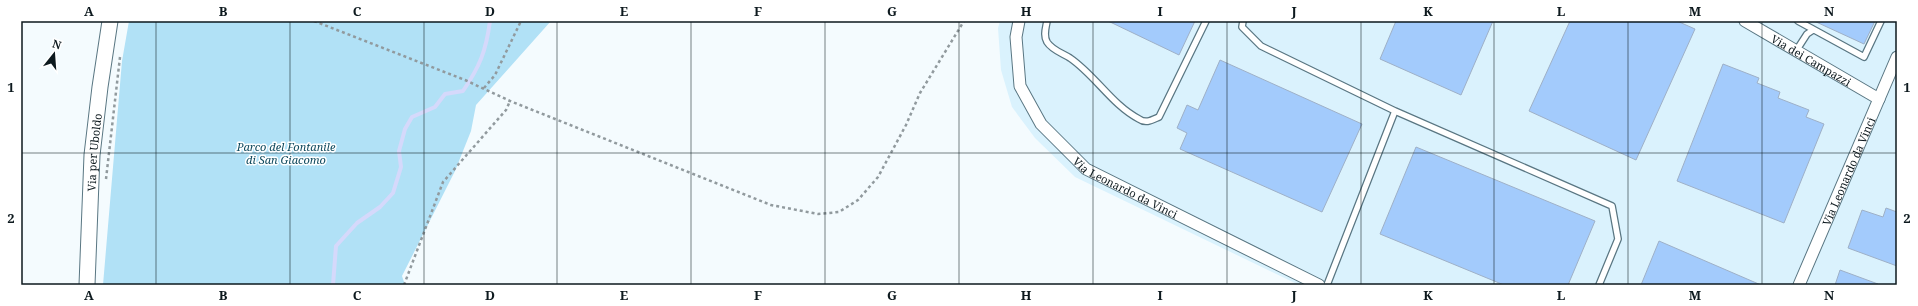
<svg xmlns="http://www.w3.org/2000/svg" width="1918" height="306" font-family="'Noto Serif',serif">
  <style>
    .built { fill: #daf2fd }
    .green { fill: #b1e1f6 }
    .lines { fill: none; stroke-linecap: round; stroke-linejoin: round }
    .stream { stroke: #d5d9fb; stroke-width: 4 }
    .building { fill: #a3cbfc; stroke: #9eb0c7 }
    .lane-casing { stroke: #597682; stroke-width: 8 }
    .street-casing { stroke: #597682; stroke-width: 13 }
    .secondary-casing { stroke: #597682; stroke-width: 17 }
    .path { stroke: #919a9e; stroke-width: 2.5; stroke-dasharray: 3 3; stroke-linecap: butt }
    .lane { stroke: #fff; stroke-width: 5.5 }
    .street { stroke: #fff; stroke-width: 11 }
    .secondary { stroke: #fff; stroke-width: 15 }
    .grid { fill: none; stroke: #0d191e; stroke-width: 1; stroke-opacity: 0.55 }
    .labels { text-anchor: middle; dominant-baseline: central; stroke-width: 3; stroke-linejoin: round; paint-order: stroke }
    .street-label { font-size: 11px; fill: #0d191e; stroke: #fff }
    .park-label { font-size: 11px; font-style: italic; fill: #0e495d; stroke: #fff }
    .neatline { fill: none; stroke: #0d191e; stroke-width: 1.5 }
    .grid-label { font-size: 13px; text-anchor: middle; font-weight: bold; fill: #0d191e }
  </style>
  <rect width="100%" height="100%" fill="#f4fbfe"/>
  <path class="built" d="M1000 21H1897V285H1299L1075 177 1035 138 1012 107 1001 70 998 28Z"/>
  <path class="green" d="M129 21H551L476 105 471 131 455 171 402 276 405 285H103L122 61Z"/>
  <g class="lines">
    <path class="stream" d="M333 285 336 246 357 223 380 207 393 193 401 167 399 151 405 129 412 117 435 107 445 94 463 91C480 66 486 51 490 21"/>
  </g>
  <path class="building" d="M1108 21H1195L1179 55Z
    M1396 21H1493L1461 95 1380 59Z
    M1570 21H1677L1695 29 1636 160 1529 111Z
    M1814 21H1875L1864 44Z
    M1220 60 1362 124 1322 212 1180 149 1187 133 1177 128 1187 105 1198 110Z
    M1723 64 1759 78 1757 83 1780 92 1778 98 1809 110 1806 117 1824 124 1784 223 1677 181Z
    M1416 147 1595 221 1568 285H1504L1380 234Z
    M1886 208 1897 212V266L1848 248 1862 210 1883 217Z
    M1659 241 1761 285H1641Z
    M1840 270 1878 284V285H1835Z"/>
  <g class="lines">
    <g class="lane-casing">
      <path id="lane" d="M1047 21C1046 28 1043 35 1047 42 1052 50 1062 53 1070 58 1095 75 1112 105 1139 119 1146 124 1152 120 1159 117L1206 21
        M1243 21 1242 27 1261 46 1395 111
        M1798 21 1864 57 1881 21
        M1796 51 1807 34 1813 30
        M1327 285 1395 111 1612 206 1618 239 1599 285"/>
    </g>
    <g class="street-casing">
      <g id="street">
        <path id="s1" d="M1019 21 1016 37 1020 86 1041 124 1086 169 1319 285"/>
        <path id="s2" d="M1745 21 1879 99"/>
        <path id="s3" d="M1799 285 1897 57"/>
      </g>
    </g>
    <g class="secondary-casing">
      <g id="secondary">
        <path id="s4" d="M87 285 92 155 100 87 110 21"/>
      </g>
    </g>
    <path class="path" d="M314 21 465 80 510 101 771 205 818 214 839 212 858 200 878 177 906 125 920 93 964 21
      M484 88 495 75 521 21
      M106 179 120 57
      M404 285 443 182 506 110 510 101"/>
    <use href="#lane" class="lane"/>
    <use href="#street" class="street"/>
    <use href="#secondary" class="secondary"/>
  </g>
  <path class="grid" d="M156 21V285M290 21V285M424 21V285M557 21V285M691 21V285M825 21V285M959 21V285M1093 21V285M1227 21V285M1361 21V285M1494 21V285M1628 21V285M1762 21V285M21 153H1897"/>
  <g class="labels">
    <g class="street-label">
      <text stroke="none"><textPath href="#s2" startOffset="77">Via dei Campazzi</textPath></text>
      <text stroke="none"><textPath href="#s4" startOffset="133">Via per Uboldo</textPath></text>
      <text stroke="none"><textPath href="#s3" startOffset="124">Via Leonardo da Vinci</textPath></text>
      <text stroke="none"><textPath href="#s1" startOffset="216">Via Leonardo da Vinci</textPath></text>
    </g>
    <g class="park-label">
      <text x="286" y="146">Parco del Fontanile<tspan x="286" dy="13">di San Giacomo</tspan></text>
    </g>
  </g>
  <rect width="1918" height="306" fill="none" stroke="#ffffff" stroke-width="44"/>
  <g transform="translate(54 54) rotate(17)" stroke="#ffffff" stroke-width="3" paint-order="stroke">
  <path d="M0-3L7 15L0 10L-7 15Z" fill="#0d191e"/>
  <text y="-6" font-size="11" font-weight="bold" text-anchor="middle" fill="#0d191e">N</text>
  </g>
  <rect x="22" y="22" width="1874" height="262" class="neatline"/>
  <g class="grid-label">
    <text x="89" y="16">A</text>
    <text x="223" y="16">B</text>
    <text x="357" y="16">C</text>
    <text x="490" y="16">D</text>
    <text x="624" y="16">E</text>
    <text x="758" y="16">F</text>
    <text x="892" y="16">G</text>
    <text x="1026" y="16">H</text>
    <text x="1160" y="16">I</text>
    <text x="1294" y="16">J</text>
    <text x="1428" y="16">K</text>
    <text x="1561" y="16">L</text>
    <text x="1695" y="16">M</text>
    <text x="1829" y="16">N</text>
    <text x="11" y="92">1</text>
    <text x="1907" y="92">1</text>
    <text x="11" y="223">2</text>
    <text x="1907" y="223">2</text>
    <text x="89" y="300">A</text>
    <text x="223" y="300">B</text>
    <text x="357" y="300">C</text>
    <text x="490" y="300">D</text>
    <text x="624" y="300">E</text>
    <text x="758" y="300">F</text>
    <text x="892" y="300">G</text>
    <text x="1026" y="300">H</text>
    <text x="1160" y="300">I</text>
    <text x="1294" y="300">J</text>
    <text x="1428" y="300">K</text>
    <text x="1561" y="300">L</text>
    <text x="1695" y="300">M</text>
    <text x="1829" y="300">N</text>
  </g>
</svg>
